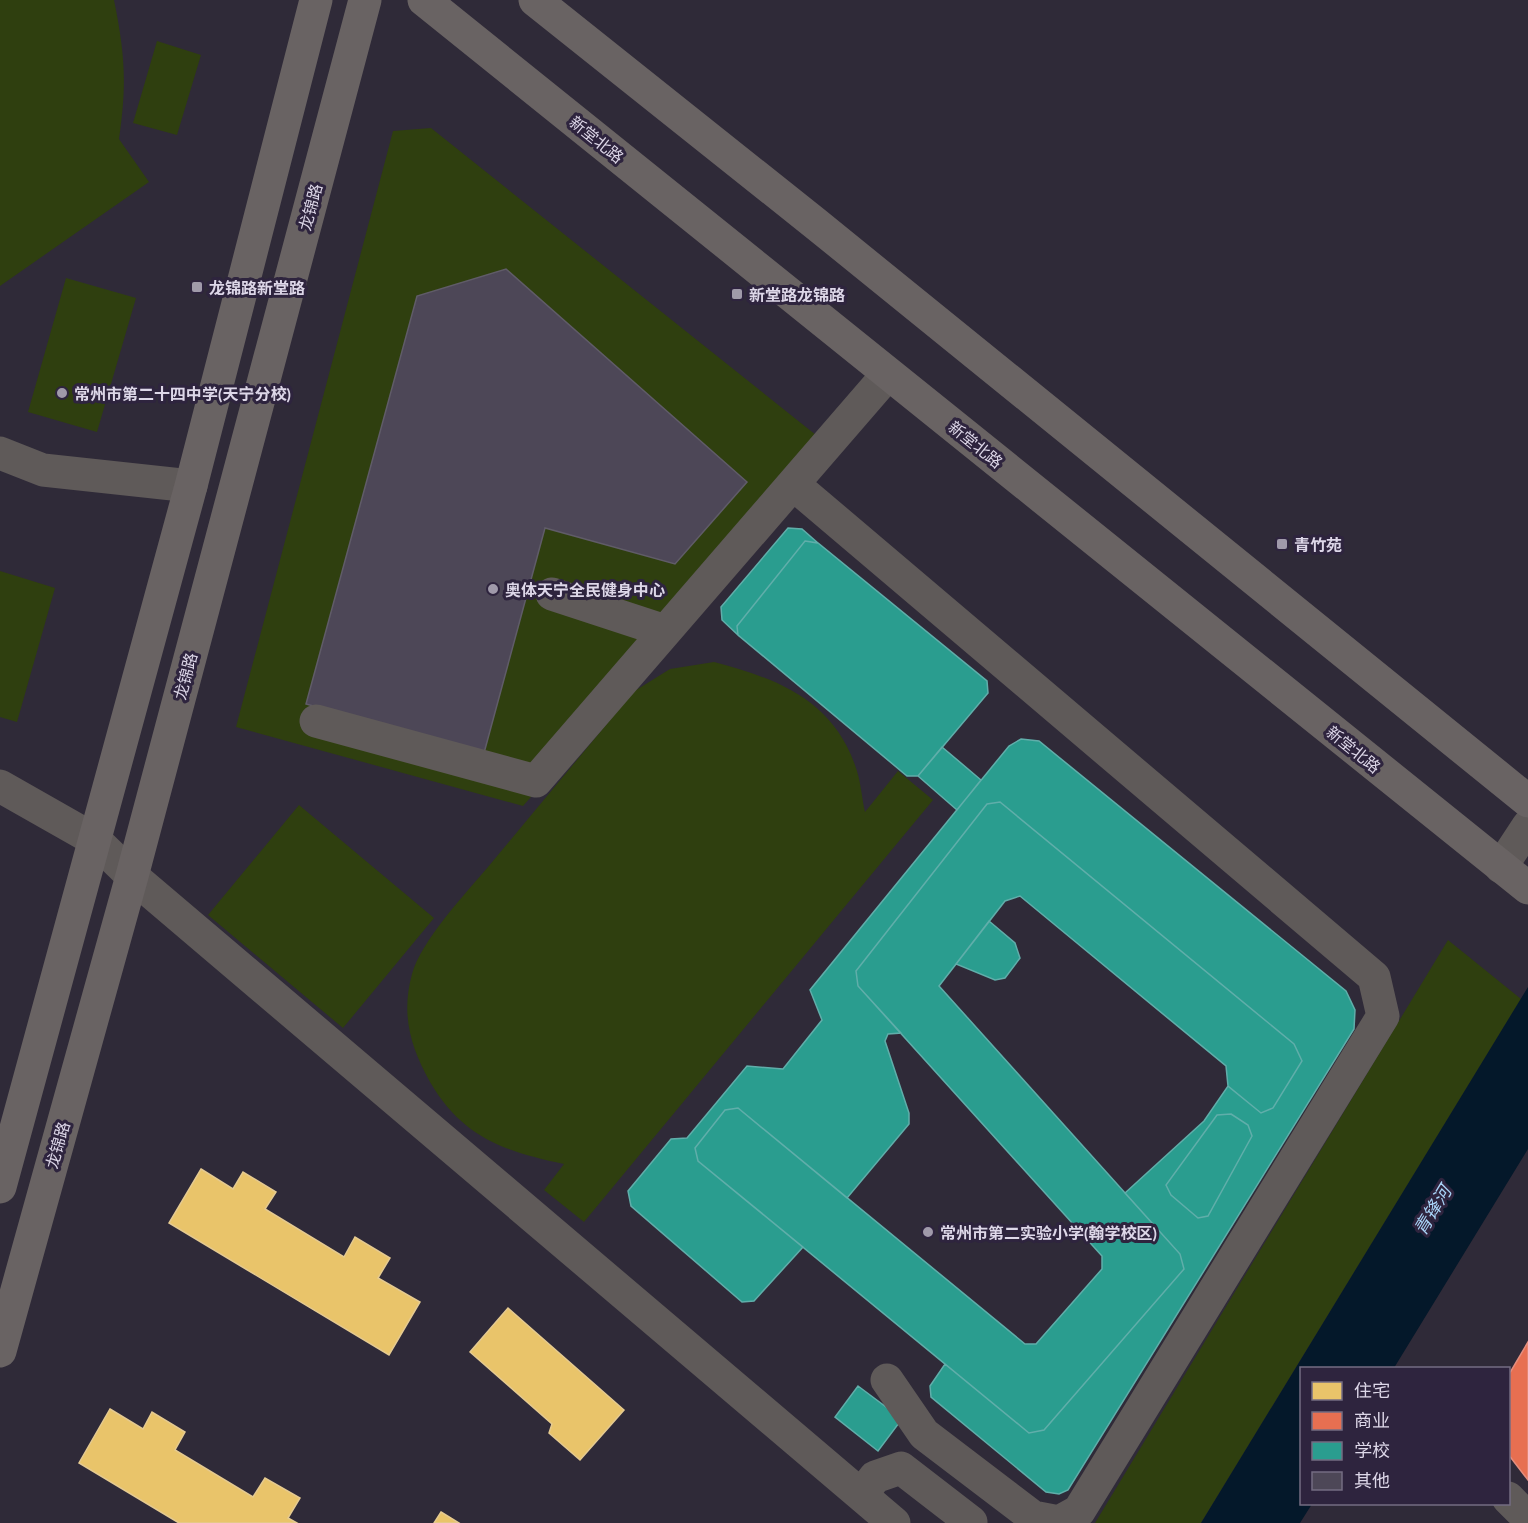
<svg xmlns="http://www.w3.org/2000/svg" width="1528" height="1523" font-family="Lato,'Noto Sans SC',sans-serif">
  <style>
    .green { fill: #2f3f0f }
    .water { fill: #04182a }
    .homes { fill: #e9c46a; stroke: #e5ca90; stroke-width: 1.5 }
    .shops { fill: #e76f51; stroke: #e48e7e; stroke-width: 1.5 }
    .schools { fill: #2a9d8f; stroke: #60aeaa; stroke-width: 1.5 }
    .building { fill: #4d4757; stroke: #605c68; stroke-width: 1.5 }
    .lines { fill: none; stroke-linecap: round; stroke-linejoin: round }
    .minor { stroke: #5f5a59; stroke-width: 33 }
    .major { stroke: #696363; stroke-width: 33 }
    .poi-dot { fill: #a09aaa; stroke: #2e243e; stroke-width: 2 }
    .labels { text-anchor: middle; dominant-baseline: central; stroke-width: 6; stroke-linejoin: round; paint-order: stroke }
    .street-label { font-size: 16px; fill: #ddd7e8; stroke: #2e243e }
    .poi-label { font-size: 16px; font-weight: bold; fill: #ddd7e8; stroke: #2e243e; text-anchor: start }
    .water-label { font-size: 18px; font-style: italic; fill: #a9d4f8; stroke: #2e243e }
  </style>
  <rect width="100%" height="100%" fill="#2f2a38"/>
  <path class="green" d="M0 0H114C125 54 127 84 119 139L149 182 0 286Z
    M157 41 201 55 177 135 133 123Z
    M431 128 836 451 523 806 236 727 393 131Z
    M66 278 136 298 97 432 28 412Z
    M0 571 55 588 17 722 0 717Z
    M714 662C779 679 835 701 857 771 861 784 862 799 865 812L898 771 933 800 584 1222 544 1190 564 1164C504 1151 463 1138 430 1082 410 1046 401 1014 412 974 421 941 465 894 488 867 536 809 585 751 633 692L670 669Z
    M299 805 434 918 343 1028 208 915Z
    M1448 940 1521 999 1201 1523H1095Z"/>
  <path class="water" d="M1528 987V1149L1394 1368H1302V1504H1312L1300 1523H1201Z"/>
  <path class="homes" d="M201 1169 233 1189 243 1172 276 1192 265 1209 344 1257 355 1237 390 1258 378 1278 420 1302 389 1355 169 1223Z
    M508 1308 624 1410 580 1460 549 1433 552 1424 470 1352Z
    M110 1409 143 1429 152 1412 185 1432 175 1450 253 1497 265 1478 300 1498 288 1518 297 1523H179L79 1463Z
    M441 1512 459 1523H434Z"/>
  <path class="shops" d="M1528 1342V1480L1508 1454V1376Z"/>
  <path class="schools" d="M788 528 802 529 818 543 805 541 737 626 738 635 722 620 721 607Z
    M805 541 818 543 987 681 988 693 918 776H907L738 635 737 626Z
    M1021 739 1039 741 1346 991 1355 1010 1354 1029 1068 1490 1059 1494 1046 1492 931 1397 930 1386 945 1364 1029 1433 1044 1430 1184 1269 1180 1254 1125 1193 1204 1121 1228 1086 1261 1113 1273 1108 1302 1061 1294 1044 1000 802 987 804 856 971 858 986 901 1033 888 1034 885 1041 909 1113V1124L847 1198 738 1108 725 1110 695 1148 698 1161 803 1247 754 1301 742 1302 631 1206 628 1191 671 1139 687 1138 747 1066 783 1069 822 1020 810 990 1009 746Z
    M942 747 981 780 957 810 918 776Z
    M1000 802 1294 1044 1302 1061 1273 1108 1261 1113 1228 1086 1226 1066 1020 896 1005 901 939 986 1180 1254 1184 1269 1044 1430 1029 1433 698 1161 695 1148 725 1110 738 1108 1025 1344H1036L1102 1269V1256L858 986 856 971 987 804Z
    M989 921 1015 943 1020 958 1005 978 995 980 956 964Z
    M1231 1114 1248 1125 1252 1136 1208 1216 1198 1218 1171 1195 1166 1185 1217 1115Z
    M858 1386 902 1419 878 1451 835 1417Z"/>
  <path class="building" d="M506 269 747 482 675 564 545 528 484 753 306 704 417 296Z"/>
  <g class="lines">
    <path class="minor" d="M0 453 43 470 191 486
      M793 484 1374 977 1383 1016 1079 1511 1059 1522 1033 1517 924 1434 887 1380
      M552 594 665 631
      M316 721 536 781 888 374
      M0 786 95 840 132 876 894 1523
      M1501 867 1528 826
      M862 1494 875 1477 901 1468 971 1522
      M1508 1498 1528 1518"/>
    <path class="major" d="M424 0 1528 888
      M535 0 816 224 1528 801
      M0 1187 191 486 316 0
      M0 1351 132 876 365 0"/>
  </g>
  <g class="poi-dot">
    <rect x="191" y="281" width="12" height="12" rx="3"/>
    <rect x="731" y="288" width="12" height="12" rx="3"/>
    <circle cx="62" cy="393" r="6"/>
    <rect x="1276" y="538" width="12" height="12" rx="3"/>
    <circle cx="493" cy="589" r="6"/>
    <circle cx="928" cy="1232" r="6"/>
  </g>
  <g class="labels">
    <g class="street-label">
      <text transform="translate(597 139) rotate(39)">新堂北路</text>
      <text transform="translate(310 207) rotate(-75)">龙锦路</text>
      <text transform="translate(976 444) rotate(39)">新堂北路</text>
      <text transform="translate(185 676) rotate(-75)">龙锦路</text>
      <text transform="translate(1354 749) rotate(39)">新堂北路</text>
      <text transform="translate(57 1145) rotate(-74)">龙锦路</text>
    </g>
    <g class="poi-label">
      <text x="209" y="287">龙锦路新堂路</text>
      <text x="749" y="294">新堂路龙锦路</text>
      <text x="74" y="393">常州市第二十四中学(天宁分校)</text>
      <text x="1294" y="544">青竹苑</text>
      <text x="505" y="589">奥体天宁全民健身中心</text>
      <text x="940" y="1232">常州市第二实验小学(翰学校区)</text>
    </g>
    <g class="water-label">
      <text transform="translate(1432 1210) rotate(-59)">青锋河</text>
    </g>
  </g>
  <rect x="1300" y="1367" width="210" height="138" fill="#2e243e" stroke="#746c82" stroke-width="1.5"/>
  <rect x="1312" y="1382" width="30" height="18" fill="#e9c46a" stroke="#746c82" stroke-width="1.5"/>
  <text x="1354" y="1397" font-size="18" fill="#ddd7e8">住宅</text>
  <rect x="1312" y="1412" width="30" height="18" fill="#e76f51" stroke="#746c82" stroke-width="1.5"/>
  <text x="1354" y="1427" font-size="18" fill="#ddd7e8">商业</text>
  <rect x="1312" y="1442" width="30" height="18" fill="#2a9d8f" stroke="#746c82" stroke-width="1.5"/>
  <text x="1354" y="1457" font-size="18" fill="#ddd7e8">学校</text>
  <rect x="1312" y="1472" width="30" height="18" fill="#4d4757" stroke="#746c82" stroke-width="1.5"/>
  <text x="1354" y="1487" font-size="18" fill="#ddd7e8">其他</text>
</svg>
